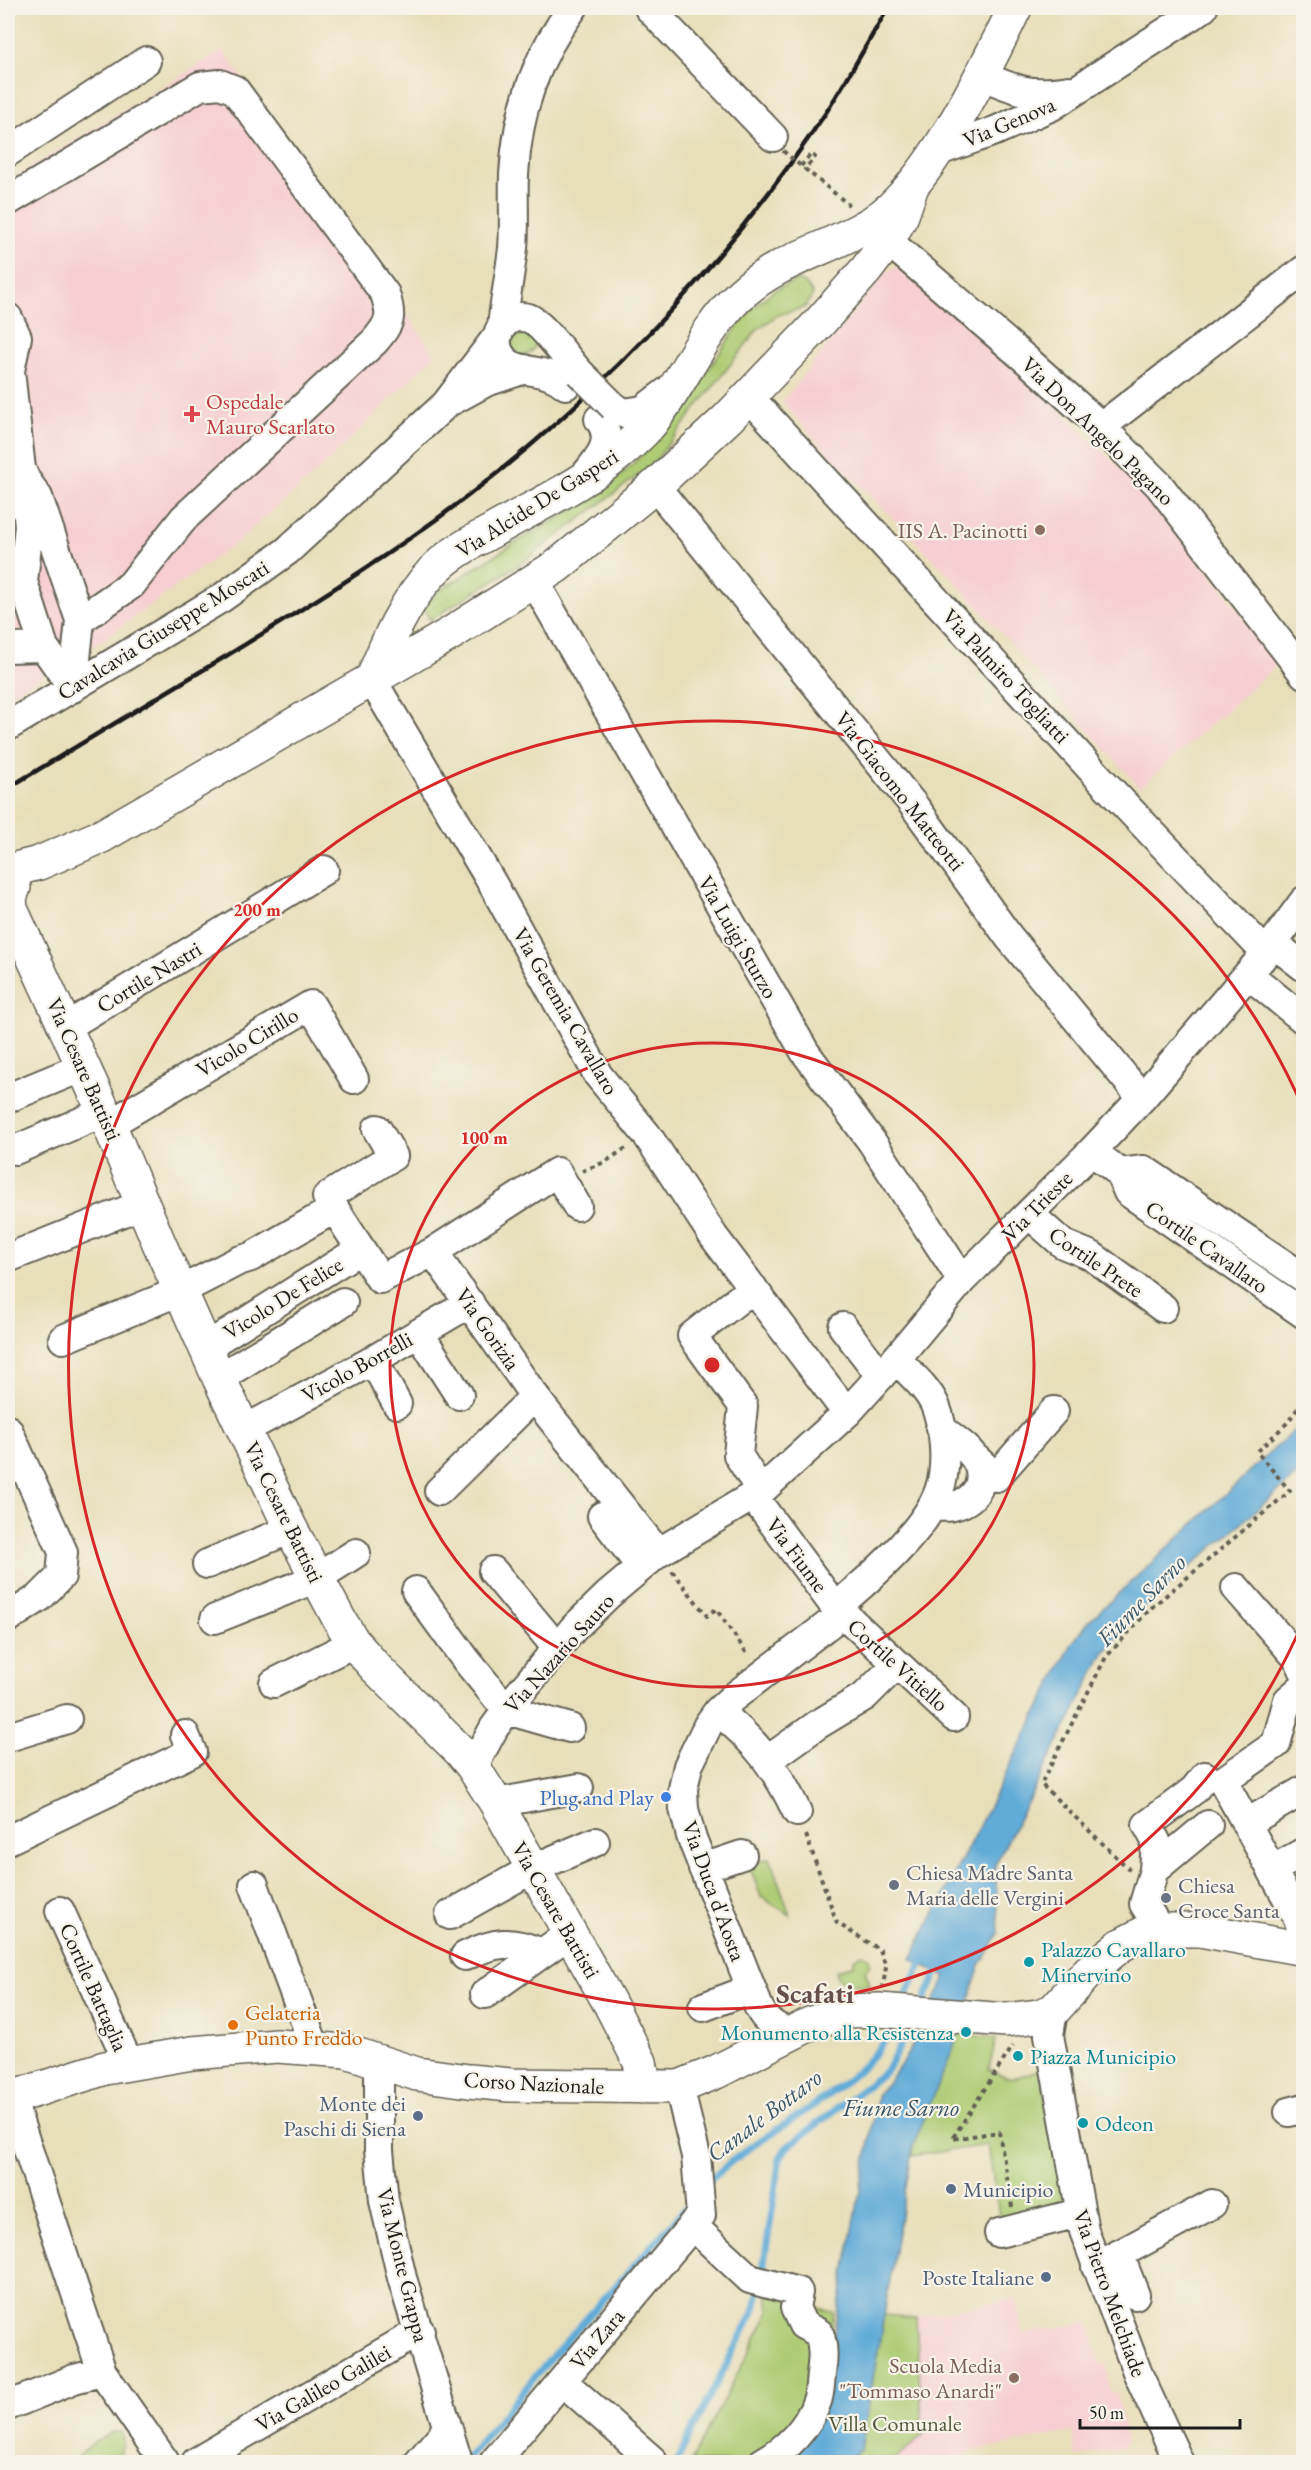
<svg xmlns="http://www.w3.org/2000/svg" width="1311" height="2470" font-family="'EB Garamond',serif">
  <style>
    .built { fill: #f7cfd2 }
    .green { fill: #aecc74; stroke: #657448; stroke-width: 1.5 }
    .water { fill: #60abd8; stroke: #3e647a; stroke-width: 1.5 }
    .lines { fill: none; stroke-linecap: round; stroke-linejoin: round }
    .stream { stroke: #60abd8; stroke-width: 7 }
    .minor-casing { stroke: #636053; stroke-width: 32 }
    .major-casing { stroke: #636053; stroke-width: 36 }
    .path { stroke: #636053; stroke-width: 4; stroke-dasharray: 4.5 4.5; stroke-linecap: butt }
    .minor { stroke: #fff; stroke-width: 28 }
    .major { stroke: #fff; stroke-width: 33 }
    .rail { stroke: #1c1c1c; stroke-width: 4.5 }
    .minor-bridge-casing { stroke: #636053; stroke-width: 32; stroke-linecap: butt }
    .path-bridge { stroke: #636053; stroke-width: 4; stroke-dasharray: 4.5 4.5; stroke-linecap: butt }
    .minor-bridge { stroke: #fff; stroke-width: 28 }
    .ring { fill: none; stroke: #d62828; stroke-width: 3 }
    .health-dot { fill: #e0444e; stroke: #f7f3e8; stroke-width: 2 }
    .education-dot { fill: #8d6e63; stroke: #f7f3e8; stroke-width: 2 }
    .shop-dot { fill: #3f7fe0; stroke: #f7f3e8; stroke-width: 2 }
    .worship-dot { fill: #6b7280; stroke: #f7f3e8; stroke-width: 2 }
    .culture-dot { fill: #0f9aa8; stroke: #f7f3e8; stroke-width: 2 }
    .food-dot { fill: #e8710a; stroke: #f7f3e8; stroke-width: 2 }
    .service-dot { fill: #5c6f8a; stroke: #f7f3e8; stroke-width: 2 }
    .labels { text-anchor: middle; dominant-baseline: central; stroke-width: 4.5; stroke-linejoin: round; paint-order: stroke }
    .street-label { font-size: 22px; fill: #1c1c1c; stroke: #f7f3e8 }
    .health-label { font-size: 22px; fill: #be3a42; stroke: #f7f3e8; text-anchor: start }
    .education-label { font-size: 22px; fill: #785e54; stroke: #f7f3e8; text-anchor: end }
    .shop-label { font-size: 22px; fill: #366cbe; stroke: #f7f3e8; text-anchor: end }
    .worship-label { font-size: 22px; fill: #5b616d; stroke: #f7f3e8; text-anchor: start }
    .culture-label { font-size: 22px; fill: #0d838f; stroke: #f7f3e8; text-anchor: start }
    .food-label { font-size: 22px; fill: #c56008; stroke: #f7f3e8; text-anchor: start }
    .service-label { font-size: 22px; fill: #4e5e75; stroke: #f7f3e8; text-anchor: end }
    .park-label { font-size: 22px; fill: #4f5a3b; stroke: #f7f3e8 }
    .water-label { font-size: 24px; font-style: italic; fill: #375567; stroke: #f7f3e8 }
    .district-label { font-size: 28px; font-weight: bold; fill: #674f4b; stroke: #f7f3e8 }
    .centre { fill: #d62828; stroke: #f7f3e8; stroke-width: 3 }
    .ring-label { font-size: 18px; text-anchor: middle; font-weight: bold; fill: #d62828; stroke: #f7f3e8; stroke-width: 4.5; stroke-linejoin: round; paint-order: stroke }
  </style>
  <rect width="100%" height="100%" fill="#f7f3e8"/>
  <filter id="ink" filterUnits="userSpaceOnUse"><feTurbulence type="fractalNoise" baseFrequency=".0167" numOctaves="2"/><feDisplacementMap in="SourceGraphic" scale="12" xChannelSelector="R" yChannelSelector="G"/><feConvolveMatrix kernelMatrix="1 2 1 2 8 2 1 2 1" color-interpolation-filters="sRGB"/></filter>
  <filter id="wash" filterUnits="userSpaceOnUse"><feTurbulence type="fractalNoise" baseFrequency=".008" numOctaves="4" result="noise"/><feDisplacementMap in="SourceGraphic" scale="24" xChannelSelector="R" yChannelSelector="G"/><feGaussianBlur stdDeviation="1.35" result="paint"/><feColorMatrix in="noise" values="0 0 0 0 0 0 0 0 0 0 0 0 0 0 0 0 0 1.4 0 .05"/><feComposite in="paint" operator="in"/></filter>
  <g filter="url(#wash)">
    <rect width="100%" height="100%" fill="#e8dfba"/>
    <path class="built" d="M223 50 435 355 317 472 236 543 101 641 8 696V181Z
      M898 266 1032 384 1120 468 1209 571 1278 664 1140 788 952 578 830 455 782 402 887 271Z
      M1016 2298 1022 2334 1089 2322 1100 2364 1106 2363 1111 2393 1117 2392 1126 2441 1123 2448 1076 2457 1072 2432 978 2450 977 2447 956 2462H890L923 2436 916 2318 920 2316Z"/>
    <path class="green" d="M798 280 806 284 813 294 805 307 778 315 758 329 652 465 523 562 430 620 423 607 437 592 513 544 583 504 626 471 672 424 745 315 774 290Z
      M511 343a12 12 0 1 1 24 0a12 12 0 1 1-24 0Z
      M770 1858 790 1915 761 1897 749 1865Z
      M861 1954C867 1955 871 1958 870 1965L865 1971 870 1984 862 1986 838 1979 835 1971 854 1965V1959Z
      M958 2033 996 2039 989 2069C1011 2083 1018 2077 1040 2069L1067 2207 1000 2222 988 2145 911 2156 913 2146Z
      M767 2289 834 2313 819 2407 781 2462H691L769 2313Z
      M884 2315 916 2318 923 2436 890 2462H846L861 2449Z
      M113 2432H122L123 2443 118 2462H73L93 2443Z"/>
    <path class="water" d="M1303 1422V1470L1138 1612 1104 1653 995 1865 999 1933 980 1965 955 2044 913 2146 861 2449 845 2462H788L819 2414 878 2093C910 2061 925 2017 946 1977L911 1959 1073 1642 1091 1619Z"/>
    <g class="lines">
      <path class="stream" d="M902 2003 925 1957
        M922 2005 940 1966
        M707 2184C757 2129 865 2093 894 2022
        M762 2276 780 2158 787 2147 886 2071 913 2023
        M466 2459 551 2358 692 2201
        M676 2462 755 2309 760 2287"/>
    </g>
  </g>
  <g filter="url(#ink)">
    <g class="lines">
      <g class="minor-casing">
        <path id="minor" d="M649 8 773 137
          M981 75C1017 91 1030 96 1069 90
          M8 152 146 61
          M936 152 995 131 1052 106 1203 8
          M8 201 200 86 220 84 235 90 385 294C393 318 390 323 375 341L184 518 131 585 80 620
          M888 241 1029 362 1096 422 1159 485 1304 674
          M8 318 17 337 10 371 21 469 26 480 38 497 80 620 73 688 44 647 23 582 29 526 28 515 8 472
          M502 326C505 300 510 274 513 248 515 224 513 199 514 175 517 114 536 56 573 8
          M566 385C546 367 520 374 507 362 485 344 502 311 528 318 540 321 569 361 579 372
          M749 397 1105 784 1266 953
          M453 400 486 382 525 369
          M614 407 624 413 643 410 672 388
          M1101 427 1304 270
          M586 474C600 457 615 440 599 419
          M655 486 912 803 1009 937 1142 1098
          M534 581 805 1052 872 1142 962 1280
          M8 648 44 647
          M372 680 492 883 598 1075 647 1135 714 1237 847 1413
          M8 726 223 597 287 551 446 404 496 338
          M1273 943 1304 967
          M1248 974 1304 1020
          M66 1027 324 870
          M8 1098 83 1067
          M110 1124 311 1005 354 1079
          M377 1129 393 1156 327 1197 380 1279 433 1252
          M15 1150 104 1112
          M1092 1151 1120 1173 1128 1192 1304 1314
          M1120 1173 1144 1170 1304 1278
          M577 1206 557 1172 433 1252 540 1404 658 1553
          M1029 1214 1063 1244 1092 1256 1163 1308
          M8 1258 143 1204
          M753 1288 692 1336 743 1406 738 1455 761 1491
          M843 1327 881 1376
          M419 1333 459 1395
          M63 1339 180 1291 238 1261 251 1257 334 1209
          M206 1347 361 1249
          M373 1360 397 1404
          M219 1378 343 1302
          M8 1430 63 1552 61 1576 40 1597 8 1618
          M244 1430 368 1363 470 1303
          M973 1456 996 1477 1054 1411
          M439 1491 535 1396
          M753 1496 841 1615 847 1617 954 1717
          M933 1505C958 1513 990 1494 978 1464 971 1449 953 1438 940 1428
          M602 1516 641 1567
          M207 1564 291 1529
          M493 1571 557 1648
          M1236 1588 1299 1660 1304 1671
          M416 1591 466 1660 507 1710 570 1728
          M835 1608C868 1580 925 1531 939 1491 948 1467 945 1429 935 1405 927 1387 909 1373 896 1359
          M215 1619 317 1578 356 1553
          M274 1683 354 1643
          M1304 1686 1288 1700 1276 1744 1223 1781 1297 1916 1304 1936
          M718 1711C757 1743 775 1766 797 1812
          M8 1737 67 1719
          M768 1760 817 1725 865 1696 897 1664
          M473 1767 494 1728 518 1695 574 1628 608 1595 658 1553 761 1491 847 1413 896 1359 962 1280 1092 1151 1142 1098 1266 953 1304 901
          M496 1803 579 1788
          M1247 1823 1304 1790
          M8 1840 192 1752 185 1735
          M703 1868 742 1855
          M1154 1870 1156 1841 1147 1825 1194 1790 1205 1776
          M1272 1870 1304 1852
          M254 1885 315 2048
          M60 1911 129 2064
          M450 1915 532 1869 595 1842
          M1160 1930 1144 1904 1154 1870 1208 1825
          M465 1956C494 1942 511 1939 541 1953
          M485 1994 569 1934
          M703 2007 751 1989
          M1053 2011 1049 2035 1084 2231 1138 2374 1179 2462
          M793 2033C777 2029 767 2023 759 2008L691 1836 684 1809 683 1789 688 1766 708 1725 718 1711 731 1699 841 1615
          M379 2063V2150L384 2201 402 2278 458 2462
          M11 2098 102 2372 165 2462
          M1289 2112 1304 2108
          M692 2225 750 2279 798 2292 795 2308 803 2325 819 2333C824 2347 823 2359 821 2374 820 2383 820 2393 817 2401 808 2428 787 2449 763 2462
          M999 2233 1079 2213
          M1119 2254 1135 2295
          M1096 2267 1212 2204
          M562 2381 652 2460
          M8 2406 74 2379 102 2372
          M196 2462 420 2331
          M419 2462 447 2429
          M494 2462 701 2215 696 2156 679 2087"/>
      </g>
      <g class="major-casing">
        <path id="major" d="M372 680C387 642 405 601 433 571 449 554 472 542 492 531 535 506 582 485 620 453 631 443 645 432 654 419 685 379 703 329 742 293 779 259 830 249 873 222 930 186 985 69 1015 8
          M8 871 39 863 102 836 450 634 557 566 655 486 728 418 819 323 866 270 888 241 902 215 912 186
          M14 887 10 898 11 909 104 1112 159 1243 219 1378 291 1529 339 1619 354 1643 376 1668 461 1752 473 1767 496 1803 609 2002 640 2062 642 2073 641 2087
          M8 2099 105 2068 192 2053 277 2046 346 2051 417 2074 469 2081 510 2085 679 2087 716 2072 812 2023 846 2011 879 2010 1006 2020 1038 2016 1053 2011 1089 1971 1121 1945 1142 1934 1160 1930H1200L1304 1949"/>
      </g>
      <path class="path" d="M801 166 811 154 815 157 805 169 849 205
        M582 1171 605 1162 626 1148
        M672 1571 707 1616 716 1609 748 1655
        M806 1835 837 1923 880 1950 886 1967 883 1986
        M1130 1870 1041 1784 1106 1657 1151 1608 1290 1491 1257 1452 1287 1423 1304 1400
        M1012 2207 999 2132 952 2139 1013 2046"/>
      <use href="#minor" class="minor"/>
      <use href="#major" class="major"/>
      <path class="rail" d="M8 788C79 745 151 701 223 658 314 602 404 547 487 481 619 377 734 250 827 111 849 77 868 42 888 8"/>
      <g class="minor-bridge-casing">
        <path id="minor-bridge" d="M579 372 614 407"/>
      </g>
      <path class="path-bridge" d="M783 151 801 166"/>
      <use href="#minor-bridge" class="minor-bridge"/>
    </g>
  </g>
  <g class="ring">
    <circle cx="712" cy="1365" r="322"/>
    <path d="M1303 1622A644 644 0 1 1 1303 1108"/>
  </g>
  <path class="health-dot" d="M189 405h6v6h6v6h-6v6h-6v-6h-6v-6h6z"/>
  <g class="education-dot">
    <circle cx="1040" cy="530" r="6"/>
    <circle cx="1014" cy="2378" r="6"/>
  </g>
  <circle class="shop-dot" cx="666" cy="1797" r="6"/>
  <g class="worship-dot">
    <circle cx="894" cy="1885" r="6"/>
    <circle cx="1166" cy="1898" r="6"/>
  </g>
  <g class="culture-dot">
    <circle cx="1029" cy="1962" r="6"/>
    <circle cx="966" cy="2032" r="6"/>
    <circle cx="1018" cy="2056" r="6"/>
    <circle cx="1083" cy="2123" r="6"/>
  </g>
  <circle class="food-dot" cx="233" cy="2025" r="6"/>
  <g class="service-dot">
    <circle cx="418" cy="2116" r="6"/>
    <circle cx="951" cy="2189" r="6"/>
    <circle cx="1046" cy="2277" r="6"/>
  </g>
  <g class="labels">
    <g class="street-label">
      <text transform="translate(1009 122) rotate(-23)">Via Genova</text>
      <text transform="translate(1098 431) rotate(44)">Via Don Angelo Pagano</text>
      <text transform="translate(537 503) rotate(-32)">Via Alcide De Gasperi</text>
      <text transform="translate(163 630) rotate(-32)">Cavalcavia Giuseppe Moscati</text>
      <text transform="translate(1006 676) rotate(47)">Via Palmiro Togliatti</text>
      <text transform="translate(900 791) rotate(52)">Via Giacomo Matteotti</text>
      <text transform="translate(738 937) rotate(60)">Via Luigi Sturzo</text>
      <text transform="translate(149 977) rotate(-31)">Cortile Nastri</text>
      <text transform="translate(566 1011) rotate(60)">Via Geremia Cavallaro</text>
      <text transform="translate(247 1042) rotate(-31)">Vicolo Cirillo</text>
      <text transform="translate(84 1069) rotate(66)">Via Cesare Battisti</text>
      <text transform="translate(1037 1206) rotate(-45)">Via Trieste</text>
      <text transform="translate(1207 1247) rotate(35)">Cortile Cavallaro</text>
      <text transform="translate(1096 1262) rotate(34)">Cortile Prete</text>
      <text transform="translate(283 1298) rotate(-32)">Vicolo De Felice</text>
      <text transform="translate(488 1329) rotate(55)">Via Gorizia</text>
      <text transform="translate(357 1367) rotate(-29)">Vicolo Borrelli</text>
      <text transform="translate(284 1512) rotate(64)">Via Cesare Battisti</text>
      <text transform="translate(797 1555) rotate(53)">Via Fiume</text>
      <text transform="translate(559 1653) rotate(-48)">Via Nazario Sauro</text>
      <text transform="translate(898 1665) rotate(42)">Cortile Vitiello</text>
      <text transform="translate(714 1891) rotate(70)">Via Duca d'Aosta</text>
      <text transform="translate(556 1910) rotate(60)">Via Cesare Battisti</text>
      <text transform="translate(94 1987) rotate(66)">Cortile Battaglia</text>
      <text transform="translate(534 2083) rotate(3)">Corso Nazionale</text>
      <text transform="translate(403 2265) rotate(76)">Via Monte Grappa</text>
      <text transform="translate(1110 2293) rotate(70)">Via Pietro Melchiade</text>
      <text transform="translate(597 2339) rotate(-50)">Via Zara</text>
      <text transform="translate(323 2388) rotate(-30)">Via Galileo Galilei</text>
    </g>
    <g class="health-label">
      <text x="206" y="401">Ospedale<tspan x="206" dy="25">Mauro Scarlato</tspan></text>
    </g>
    <g class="education-label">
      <text x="1028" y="530">IIS A. Pacinotti</text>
      <text x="1002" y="2365">Scuola Media<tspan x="1002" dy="25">"Tommaso Anardi"</tspan></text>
    </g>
    <g class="shop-label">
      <text x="654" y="1797">Plug and Play</text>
    </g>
    <g class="worship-label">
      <text x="906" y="1872">Chiesa Madre Santa<tspan x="906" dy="25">Maria delle Vergini</tspan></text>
      <text x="1178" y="1885">Chiesa<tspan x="1178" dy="25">Croce Santa</tspan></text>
    </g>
    <g class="culture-label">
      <text x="1041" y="1949">Palazzo Cavallaro<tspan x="1041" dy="25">Minervino</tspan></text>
      <text x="954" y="2032" text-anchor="end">Monumento alla Resistenza</text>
      <text x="1030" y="2056">Piazza Municipio</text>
      <text x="1095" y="2123">Odeon</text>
    </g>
    <g class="food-label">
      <text x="245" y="2012">Gelateria<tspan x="245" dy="25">Punto Freddo</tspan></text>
    </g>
    <g class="service-label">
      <text x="406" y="2103">Monte dei<tspan x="406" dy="25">Paschi di Siena</tspan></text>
      <text x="963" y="2189" text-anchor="start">Municipio</text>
      <text x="1034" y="2277">Poste Italiane</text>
    </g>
    <g class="park-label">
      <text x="895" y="2423">Villa Comunale</text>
    </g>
    <g class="water-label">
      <text transform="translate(1141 1600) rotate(-46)">Fiume Sarno</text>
      <text x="901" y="2107">Fiume Sarno</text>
      <text transform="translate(764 2115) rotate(-37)">Canale Bottaro</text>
    </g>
    <g class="district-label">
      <text x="815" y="1993">Scafati</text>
    </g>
  </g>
  <circle cx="712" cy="1365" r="9" class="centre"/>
  <g class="ring-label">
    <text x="257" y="916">200 m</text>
    <text x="484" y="1144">100 m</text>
  </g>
  <rect width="1311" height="2470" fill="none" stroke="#f7f3e8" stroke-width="30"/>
  <path d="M1080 2419v9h160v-9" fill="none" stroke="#1c1c1c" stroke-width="3"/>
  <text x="1089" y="2419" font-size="18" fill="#1c1c1c" stroke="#f7f3e8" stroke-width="4.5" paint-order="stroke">50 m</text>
</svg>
